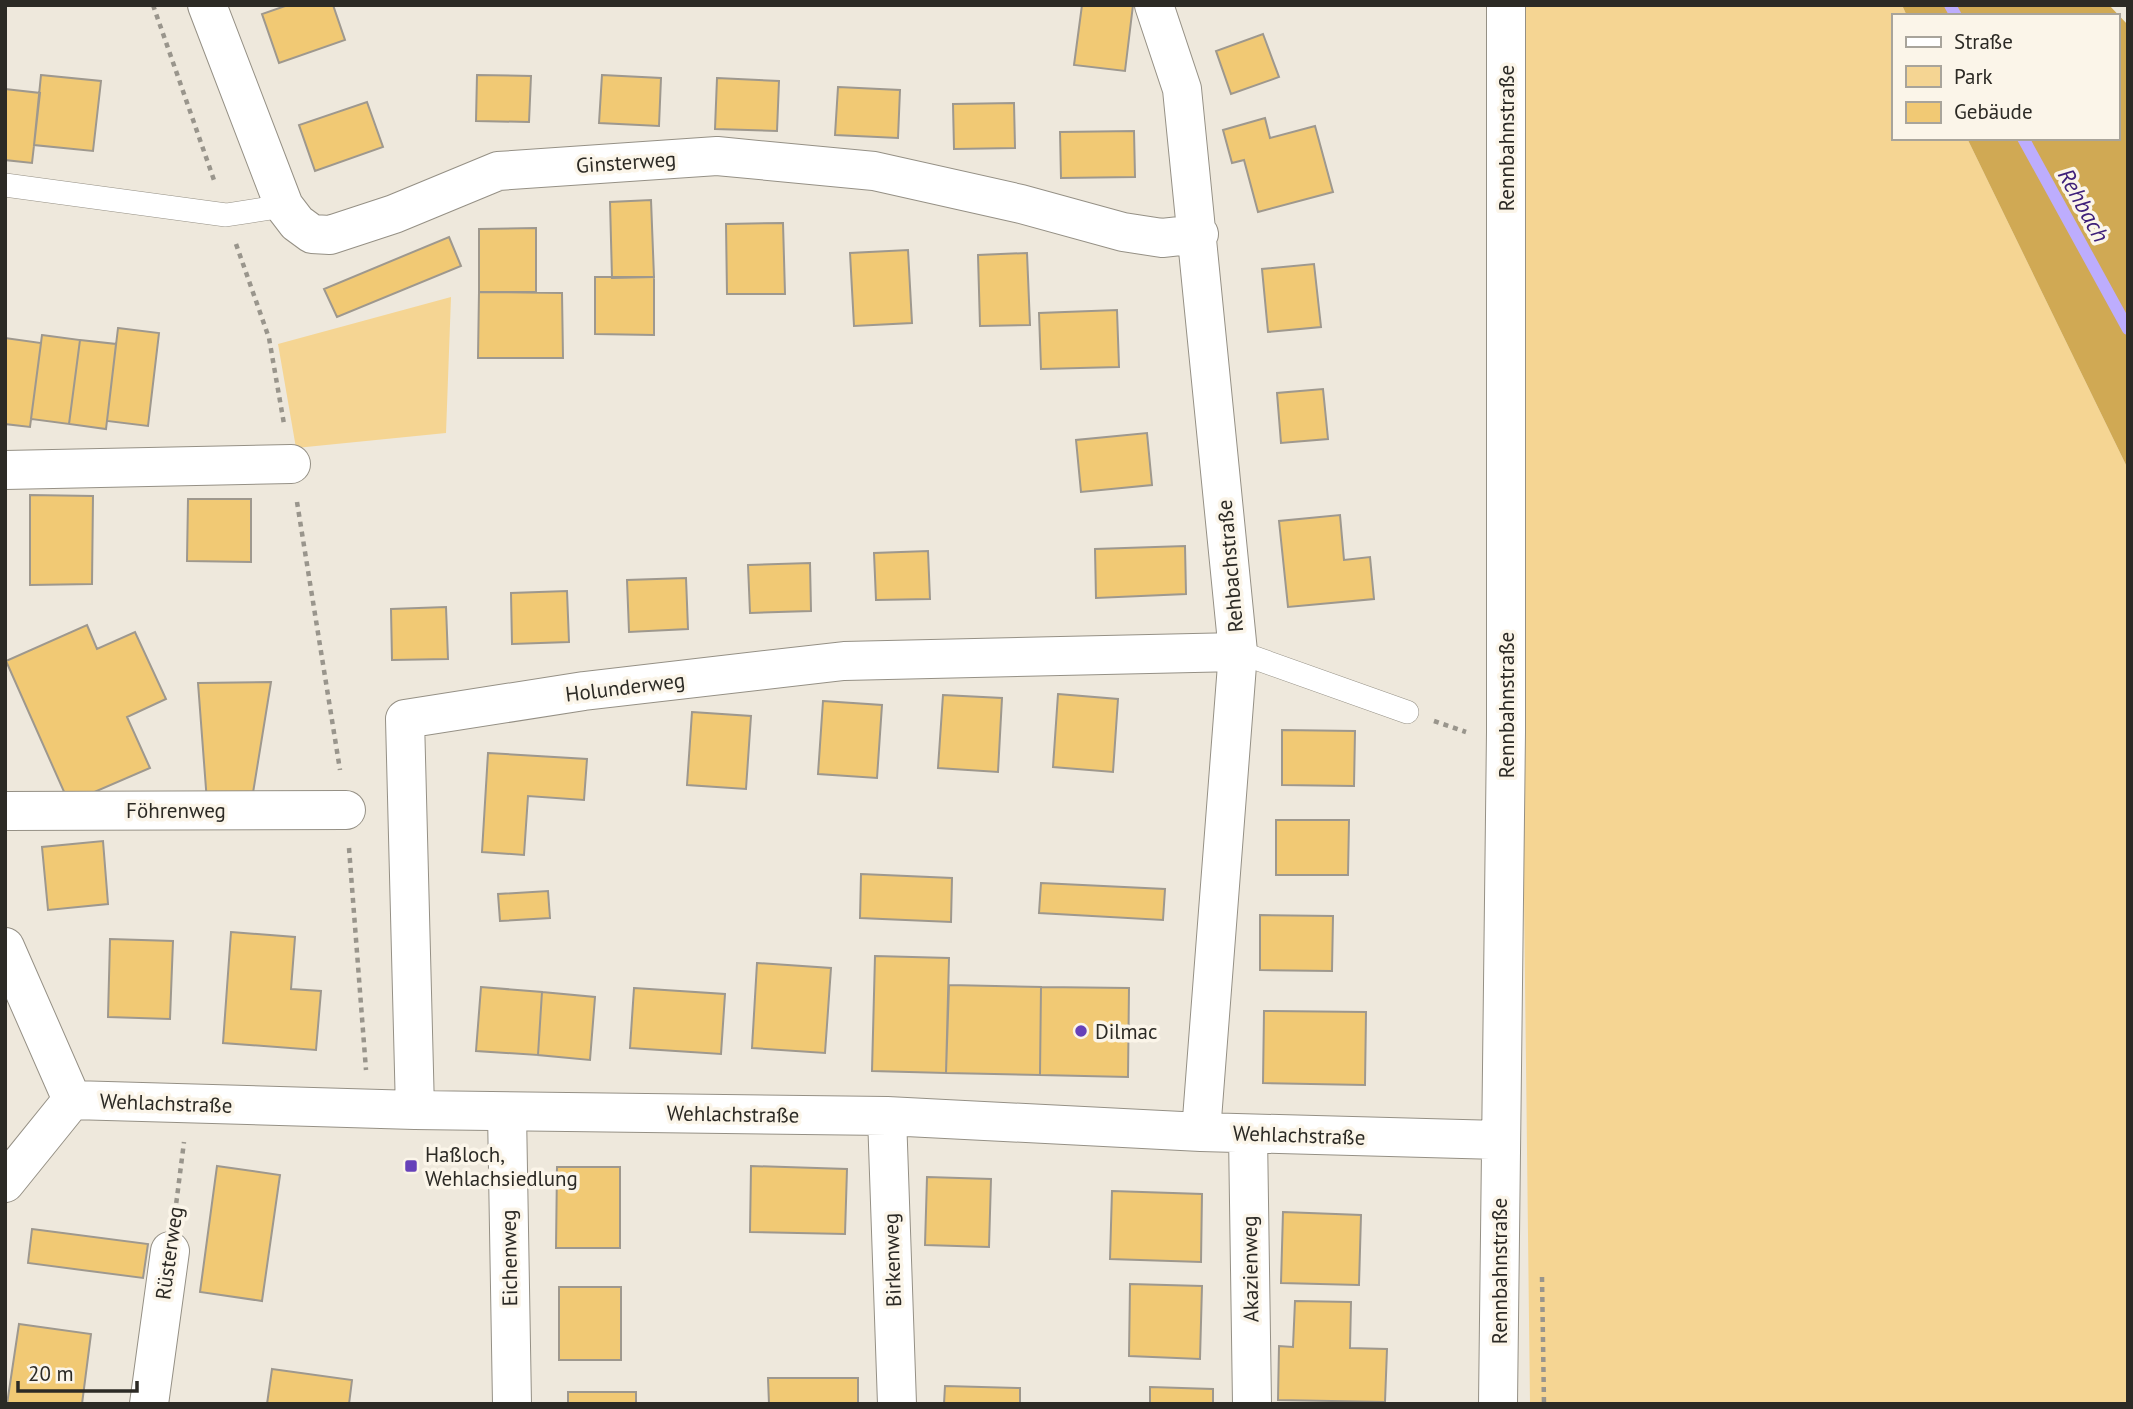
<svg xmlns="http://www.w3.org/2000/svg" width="2133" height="1409" font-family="'PT Sans',sans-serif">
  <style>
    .green { fill: #f5d593 }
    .forest { fill: #d0a954 }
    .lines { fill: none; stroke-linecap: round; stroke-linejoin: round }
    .stream { stroke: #bdadfd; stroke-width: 12 }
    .building { fill: #f1c974; stroke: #9e988e; stroke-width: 2 }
    .lane-casing { stroke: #959085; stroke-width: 24 }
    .street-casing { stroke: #959085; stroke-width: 40 }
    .path { stroke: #99958c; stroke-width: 4.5; stroke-dasharray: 5 5; stroke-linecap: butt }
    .lane { stroke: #fff; stroke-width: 23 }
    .street { stroke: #fff; stroke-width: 38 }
    .poi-dot { fill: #6641b9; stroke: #fbf5e9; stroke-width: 2.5 }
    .labels { text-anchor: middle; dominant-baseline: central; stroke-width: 7; stroke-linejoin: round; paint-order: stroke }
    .street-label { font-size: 21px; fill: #2c2a25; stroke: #fbf5e9 }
    .poi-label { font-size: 21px; fill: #2c2a25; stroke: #fbf5e9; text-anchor: start }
    .water-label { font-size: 23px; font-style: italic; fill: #3f207a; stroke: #fbf5e9 }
  </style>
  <rect width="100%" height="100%" fill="#eee8dc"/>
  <path class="green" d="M1525 5H1902L1907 16H1893V138H1967L2128 469V1404H1530L1522 725Z
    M451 297 446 433 296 448 278 344Z"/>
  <path class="forest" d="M1902 5H2109L2128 25V469L1967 138H2117V16H1907Z"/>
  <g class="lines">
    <path class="stream" d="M1950 5 1956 16
      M2023 138 2128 329"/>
  </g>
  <path class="building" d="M288 5H333L345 40 279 63 262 14Z
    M1082 5H1133L1125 71 1074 65Z
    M1263 34 1279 77 1231 94 1216 51Z
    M41 75 101 81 93 151 34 145Z
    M477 75 531 76 529 122 476 121Z
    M602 75 661 78 659 126 599 123Z
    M717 78 779 81 777 131 715 129Z
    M838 87 900 90 898 138 835 135Z
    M5 89 40 93 32 163 5 160Z
    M367 102 383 147 315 171 299 125Z
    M1014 103 1015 148 954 149 953 104Z
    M1265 118 1270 138 1315 126 1333 192 1258 212 1244 160 1232 163 1223 130Z
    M1134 131 1135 177 1061 178 1060 132Z
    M651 200 654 277 612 278 610 202Z
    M783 223 785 294H727L726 224Z
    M536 228V292H479V229Z
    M449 237 461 266 337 317 324 289Z
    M908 250 912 323 854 326 850 253Z
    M1027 253 1030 325 980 326 978 255Z
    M1314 264 1321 327 1268 332 1262 269Z
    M595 277H654V335L595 334Z
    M479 292 562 293 563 358H478Z
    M1117 310 1119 367 1041 369 1039 313Z
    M118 328 159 333 148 426 107 421Z
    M42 335 80 340 69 424 31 419Z
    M5 338 41 343 30 427 5 424Z
    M80 340 116 344 106 429 69 424Z
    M1323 389 1328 439 1281 443 1277 393Z
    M1147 433 1152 485 1081 492 1076 440Z
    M30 495 93 496 92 584 30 585Z
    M188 499H251V562L187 561Z
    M1340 515 1344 560 1370 557 1374 599 1288 607 1279 521Z
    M1185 546 1186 594 1096 598 1095 549Z
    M928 551 930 599 876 600 874 553Z
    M810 563 811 611 750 613 748 565Z
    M686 578 688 629 629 632 627 580Z
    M567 591 569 642 512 644 511 593Z
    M446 607 448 659 392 660 391 609Z
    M87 625 97 649 135 632 166 699 127 717 150 768 69 803 6 661Z
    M271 682 252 799 207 802 198 683Z
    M1058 694 1118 699 1113 772 1053 767Z
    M943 695 1002 698 998 772 938 768Z
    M823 701 882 705 877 778 818 774Z
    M692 712 751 716 746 789 687 785Z
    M1282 730 1355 731 1354 786 1282 785Z
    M488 753 587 759 584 800 528 796 524 855 482 852Z
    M1276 820H1349L1348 875H1276Z
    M103 841 108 904 48 910 42 847Z
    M861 874 952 878 951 922 860 918Z
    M1041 883 1165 889 1163 920 1039 913Z
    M548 891 550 918 500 921 498 894Z
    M1260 915 1333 916 1332 971 1260 970Z
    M231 932 295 937 291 989 321 991 316 1050 223 1043Z
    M110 939 173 941 170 1019 108 1017Z
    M875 956 949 958 946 1073 872 1071Z
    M757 963 831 968 825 1053 752 1048Z
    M949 985 1041 987 1040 1075 946 1073Z
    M481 987 542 992 538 1055 476 1051Z
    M1041 987 1129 988 1128 1077 1040 1075Z
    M634 988 725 994 721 1054 630 1048Z
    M542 992 595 997 590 1060 538 1055Z
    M1264 1011 1366 1012 1365 1085 1263 1083Z
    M217 1166 280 1175 262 1301 200 1292Z
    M751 1166 847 1169 845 1234 750 1232Z
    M557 1167H620V1248H556Z
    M927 1177 991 1179 989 1247 925 1245Z
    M1112 1191 1202 1194 1201 1262 1110 1259Z
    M1283 1212 1361 1215 1359 1285 1281 1283Z
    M32 1229 148 1244 143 1278 28 1263Z
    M1130 1284 1202 1286 1200 1359 1129 1356Z
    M559 1287H621V1360H559Z
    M1295 1301 1351 1302 1350 1348 1387 1349 1385 1402 1278 1400 1279 1346 1293 1347Z
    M19 1324 91 1334 82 1404H7Z
    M272 1369 352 1380 349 1404H267Z
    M768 1378H858V1404H769Z
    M945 1386 1020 1388V1404H944Z
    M1150 1387 1213 1389V1404H1150Z
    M568 1392H636V1404H568Z"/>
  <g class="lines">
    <g class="lane-casing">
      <path id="lane" d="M5 185 226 215 284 206
        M1238 652 1407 712"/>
    </g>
    <g class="street-casing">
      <path id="street" d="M207 5 284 206 297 223 312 234 330 235 394 214 498 171 717 156 874 171 1021 204 1123 232 1162 238 1199 234
        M1154 5 1182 89 1238 652 1201 1132
        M5 470 291 464
        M5 811 346 810
        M5 947 72 1100
        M72 1100 415 1110 887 1116 1201 1132 1499 1140
        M415 1110 405 719 584 691 844 661 1238 652
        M507 1112 512 1404
        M887 1116 897 1404
        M1248 1134 1252 1404
        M5 1183 72 1100
        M149 1404 170 1251
        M1498 1404 1506 732V5"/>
    </g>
    <path class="path" d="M153 5 215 183
      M236 244 269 338 284 424
      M297 502 340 770
      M1434 721 1466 732
      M349 848 366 1070
      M175 1213 184 1142
      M1542 1277 1544 1404"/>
    <use href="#lane" class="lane"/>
    <use href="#street" class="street"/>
  </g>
  <g class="poi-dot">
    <circle cx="1081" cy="1031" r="7"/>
    <rect x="404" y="1159" width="14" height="14" rx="3.5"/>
  </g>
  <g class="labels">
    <g class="street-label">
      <text transform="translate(1506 138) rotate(-90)">Rennbahnstraße</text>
      <text transform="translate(626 162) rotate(-4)">Ginsterweg</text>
      <text transform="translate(1230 566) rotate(-95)">Rehbachstraße</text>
      <text transform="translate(625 687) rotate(-7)">Holunderweg</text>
      <text transform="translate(1506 705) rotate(-90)">Rennbahnstraße</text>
      <text x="176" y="810">Föhrenweg</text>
      <text transform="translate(166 1103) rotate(2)">Wehlachstraße</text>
      <text transform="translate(733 1114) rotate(1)">Wehlachstraße</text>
      <text transform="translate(1299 1135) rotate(2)">Wehlachstraße</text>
      <text transform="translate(169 1253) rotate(-82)">Rüsterweg</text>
      <text transform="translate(509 1258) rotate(-91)">Eichenweg</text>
      <text transform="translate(892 1260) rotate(-92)">Birkenweg</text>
      <text transform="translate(1250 1269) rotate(-91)">Akazienweg</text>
      <text transform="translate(1499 1271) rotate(-90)">Rennbahnstraße</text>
    </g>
    <g class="poi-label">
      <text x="1095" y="1031">Dilmac</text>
      <text x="425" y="1154">Haßloch,<tspan x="425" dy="24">Wehlachsiedlung</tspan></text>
    </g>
    <g class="water-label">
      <text transform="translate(2084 205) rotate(61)">Rehbach</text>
    </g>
  </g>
  <rect width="2133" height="1409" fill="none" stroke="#2c2a25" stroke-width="14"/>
  <rect x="1892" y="14" width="228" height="126" fill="#fbf5e9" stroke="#a8a49b" stroke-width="2"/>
  <rect x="1906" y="37" width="35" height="10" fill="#ffffff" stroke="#a8a49b" stroke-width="2"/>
  <text x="1954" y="49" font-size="21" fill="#2c2a25">Straße</text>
  <rect x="1906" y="66" width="35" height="21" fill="#f5d593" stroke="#a8a49b" stroke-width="2"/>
  <text x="1954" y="84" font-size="21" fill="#2c2a25">Park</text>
  <rect x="1906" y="102" width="35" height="21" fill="#f1c974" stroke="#a8a49b" stroke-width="2"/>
  <text x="1954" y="119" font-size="21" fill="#2c2a25">Gebäude</text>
  <path d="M18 1381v10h119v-10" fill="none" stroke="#2c2a25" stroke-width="3.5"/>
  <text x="28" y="1381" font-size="21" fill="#2c2a25" stroke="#fbf5e9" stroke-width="5" paint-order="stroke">20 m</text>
</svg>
